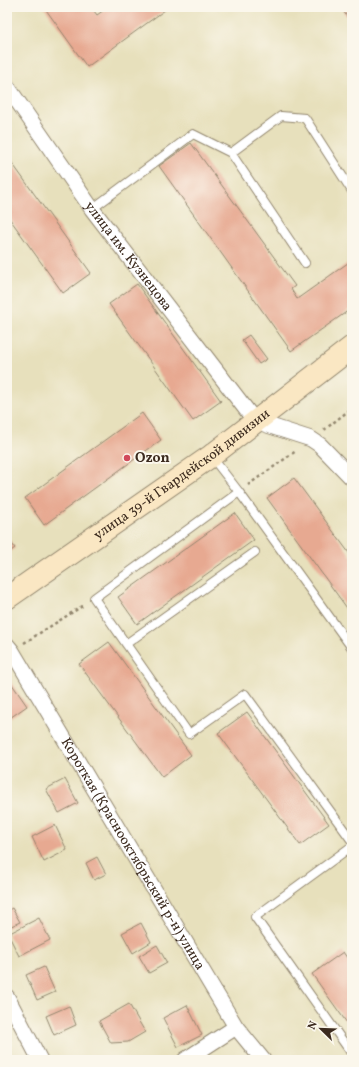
<svg xmlns="http://www.w3.org/2000/svg" width="359" height="1067" font-family="Vollkorn,serif">
  <style>
    .building { fill: #e7a991 }
    .lines { fill: none; stroke-linecap: round; stroke-linejoin: round }
    .lane-casing { stroke: #91856d; stroke-width: 10 }
    .street-casing { stroke: #91856d; stroke-width: 17 }
    .secondary-casing { stroke: #91856d; stroke-width: 24 }
    .path { stroke: #91856d; stroke-width: 2.5; stroke-dasharray: 3 3; stroke-linecap: butt }
    .lane { stroke: #fff; stroke-width: 8 }
    .street { stroke: #fff; stroke-width: 15 }
    .secondary { stroke: #fae7c3; stroke-width: 22 }
    .poi-dot { fill: #d1495b; stroke: #fbf7ec; stroke-width: 1.5 }
    .labels { text-anchor: middle; dominant-baseline: central; stroke-width: 4; stroke-linejoin: round; paint-order: stroke }
    .street-label { font-size: 14px; fill: #3b2a1e; stroke: #fbf7ec }
    .poi-label { font-size: 14px; font-weight: bold; fill: #3b2a1e; stroke: #fbf7ec; text-anchor: start }
  </style>
  <rect width="100%" height="100%" fill="#fbf7ec"/>
  <filter id="ink" filterUnits="userSpaceOnUse"><feTurbulence type="fractalNoise" baseFrequency=".025" numOctaves="2"/><feDisplacementMap in="SourceGraphic" scale="8" xChannelSelector="R" yChannelSelector="G"/><feConvolveMatrix kernelMatrix="1 2 1 2 8 2 1 2 1" color-interpolation-filters="sRGB"/></filter>
  <filter id="wash" filterUnits="userSpaceOnUse"><feTurbulence type="fractalNoise" baseFrequency=".012" numOctaves="4" result="noise"/><feDisplacementMap in="SourceGraphic" scale="16" xChannelSelector="R" yChannelSelector="G"/><feGaussianBlur stdDeviation="0.9" result="paint"/><feColorMatrix in="noise" values="0 0 0 0 0 0 0 0 0 0 0 0 0 0 0 0 0 1.4 0 .05"/><feComposite in="paint" operator="in"/></filter>
  <g filter="url(#wash)">
    <rect width="100%" height="100%" fill="#e7e0bc"/>
    <g id="blocks">
      <path class="building" d="M44 7H91L97 15 104 10 102 7H169L87 67Z
        M348 7H352V23L343 11Z
        M191 143 295 286 291 289 297 299 352 260V308L291 351 159 166Z
        M7 156 91 273 63 293 7 215Z
        M137 284 221 401 193 421 109 304Z
        M249 335 267 359 259 364 242 340Z
        M142 413 161 440 44 525 25 498Z
        M294 478 352 557V615L267 498Z
        M235 513 254 540 137 624 118 597Z
        M7 537 15 548 7 554Z
        M109 642 191 755 162 777 79 664Z
        M7 677 27 706 7 720Z
        M247 712 329 824 300 845 218 733Z
        M65 779 78 803 59 813 46 789Z
        M55 825 67 850 44 862 32 837Z
        M97 857 106 874 94 880 86 863Z
        M12 908 20 922 7 928V911Z
        M39 918 50 940 19 956 8 934Z
        M141 923 151 942 133 953 122 933Z
        M157 945 167 963 149 973 139 956Z
        M343 952 352 965V1030L312 974Z
        M44 967 55 992 37 1000 26 975Z
        M129 1004 145 1032 128 1042 111 1043 99 1021Z
        M187 1005 202 1035 178 1047 163 1018Z
        M69 1006 76 1025 54 1035 46 1016Z"/>
    </g>
  </g>
  <g filter="url(#ink)">
    <use href="#blocks" fill-opacity="0" stroke="#91856d" stroke-width="1"/>
    <g class="lines">
      <g class="lane-casing">
        <path id="lane" d="M231 153 305 263
          M92 209 193 134 231 153 281 116 305 118 352 191
          M211 456 239 492 352 648
          M239 492 94 598 189 734 245 694 352 841
          M126 644 255 552
          M352 846 255 917 352 1054"/>
      </g>
      <g class="street-casing">
        <g id="street">
          <path id="s1" d="M7 86 92 209 255 421 311 439 320 445 352 478"/>
          <path id="s2" d="M7 645 12 651 236 1027 263 1060"/>
          <path d="M7 997 40 1060"/>
          <path d="M185 1060 236 1027"/>
        </g>
      </g>
      <g class="secondary-casing">
        <g id="secondary">
          <path id="s3" d="M7 598 211 456 352 347"/>
        </g>
      </g>
      <path class="path" d="M324 430 352 408
        M248 485 296 451
        M24 643 84 605"/>
      <use href="#lane" class="lane"/>
      <use href="#street" class="street"/>
      <use href="#secondary" class="secondary"/>
    </g>
  </g>
  <circle class="poi-dot" cx="127" cy="458" r="4"/>
  <g class="labels">
    <g class="street-label">
      <text stroke="none"><textPath href="#s1" startOffset="209">улица им. Кузнецова</textPath></text>
      <text stroke="none"><textPath href="#s3" startOffset="214">улица 39-й Гвардейской дивизии</textPath></text>
      <text stroke="none"><textPath href="#s2" startOffset="244">Короткая (Краснооктябрьский р-н) улица</textPath></text>
    </g>
    <g class="poi-label">
      <text x="135" y="458">Ozon</text>
    </g>
  </g>
  <rect width="359" height="1067" fill="none" stroke="#fbf7ec" stroke-width="24"/>
  <g transform="translate(321 1029) rotate(293)" stroke="#fbf7ec" stroke-width="3" paint-order="stroke">
  <path d="M0-3L7 15L0 10L-7 15Z" fill="#3b2a1e"/>
  <text y="-6" font-size="11" font-weight="bold" text-anchor="middle" fill="#3b2a1e">N</text>
  </g>
</svg>
